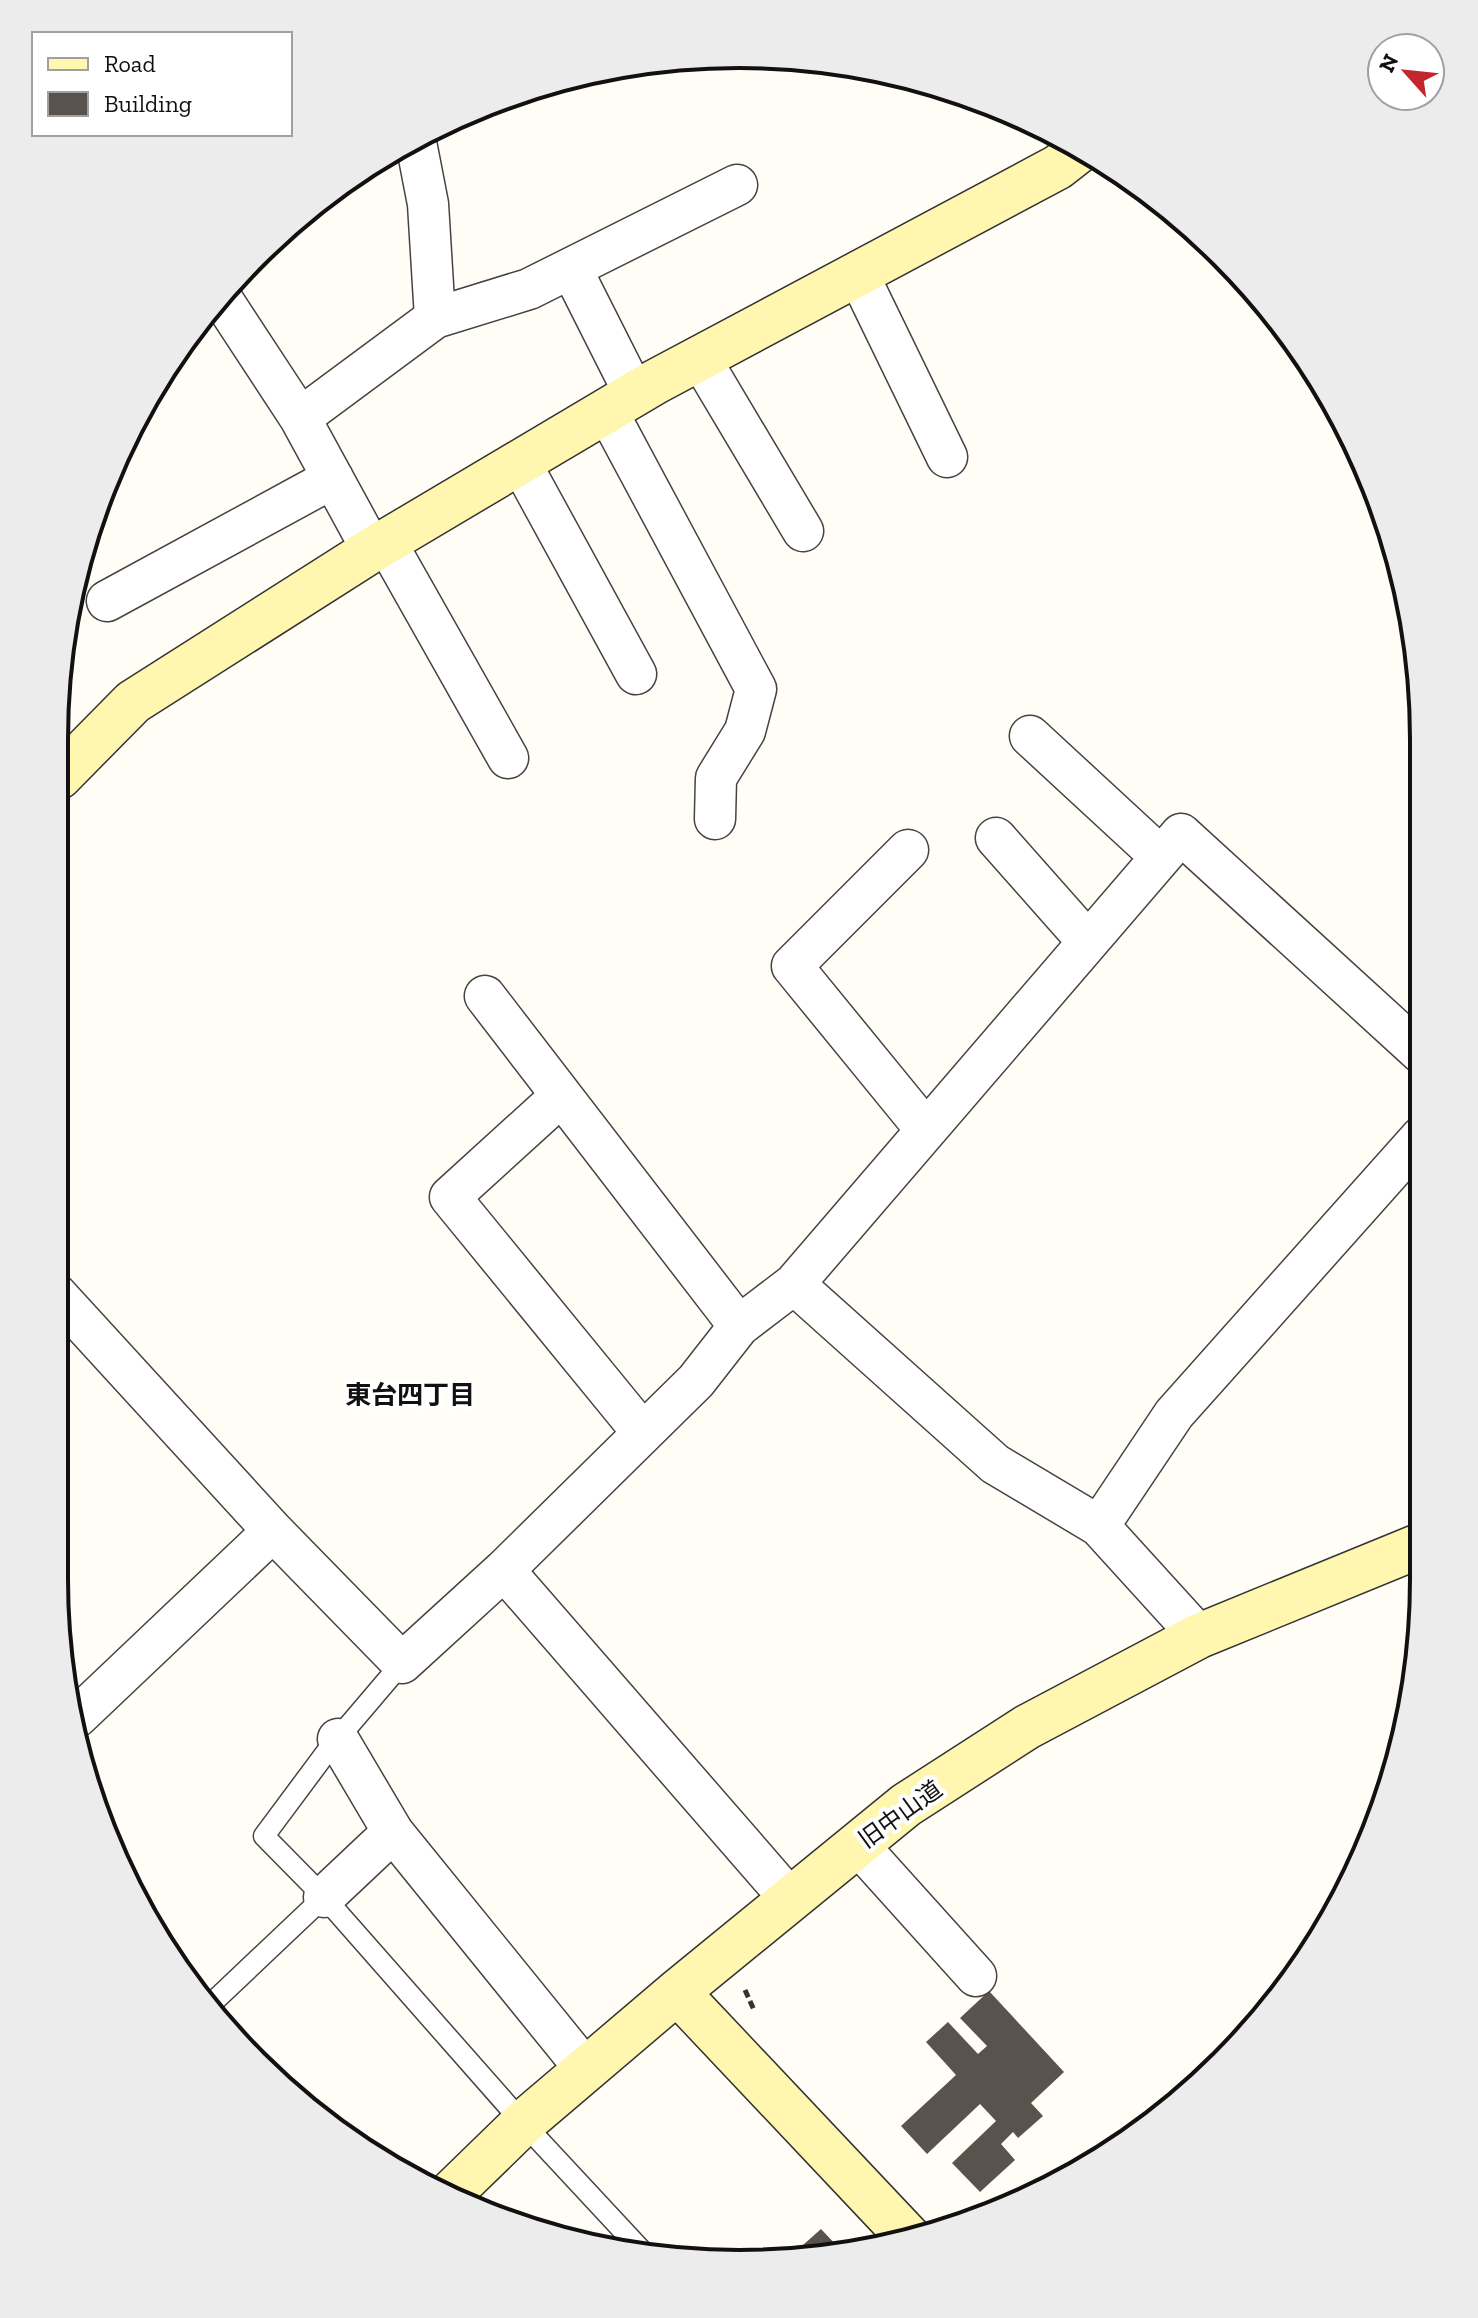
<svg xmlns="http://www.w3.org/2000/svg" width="1478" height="2318" font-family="'Zilla Slab','Noto Sans JP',serif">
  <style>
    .building { fill: #5a524d }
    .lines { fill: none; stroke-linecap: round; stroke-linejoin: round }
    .lane-casing { stroke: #444; stroke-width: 23 }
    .street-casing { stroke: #444; stroke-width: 43 }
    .secondary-casing { stroke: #333; stroke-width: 47 }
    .path { stroke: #333; stroke-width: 5; stroke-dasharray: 8 4; stroke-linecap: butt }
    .lane { stroke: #fff; stroke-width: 20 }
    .street { stroke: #fff; stroke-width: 40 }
    .secondary { stroke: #fff6b0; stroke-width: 44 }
    .labels { text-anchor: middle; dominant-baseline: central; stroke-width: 8; stroke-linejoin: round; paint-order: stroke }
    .street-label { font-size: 24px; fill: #111; stroke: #fff }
    .neighbourhood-label { font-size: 26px; font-weight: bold; fill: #111; stroke: #fff }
    .rim { fill: none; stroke: #111; stroke-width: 4 }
  </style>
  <rect width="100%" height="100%" fill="#fffdf5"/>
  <path class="building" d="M989 1991 1064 2072 1031 2103 1043 2116 1018 2138 1013 2132 1001 2144 1015 2160 980 2192 952 2163 996 2121 980 2104 927 2154 901 2126 956 2075 926 2042 948 2022 978 2054 987 2046 960 2018Z
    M508 2208 527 2229 498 2217Z
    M821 2229 839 2248 794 2253Z"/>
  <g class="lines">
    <g class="lane-casing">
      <path id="lane" d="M324 1897 264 1836 328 1750 402 1663
        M211 2004 324 1897 523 2123 643 2252"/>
    </g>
    <g class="street-casing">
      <path id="street" d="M571 268 635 395
        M858 274 947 457
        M220 296 300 418 372 550
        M435 318 529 289 737 185
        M700 358 803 531
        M607 411 756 689 745 731 716 778 715 819
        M300 418 435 318 428 204 415 137
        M520 462 636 674
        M386 542 508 758
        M107 601 333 478
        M1030 736 1161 857
        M996 838 1088 942
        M908 850 792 966 926 1130
        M485 996 739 1326
        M561 1096 450 1197 643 1433
        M794 1284 995 1464 1099 1526
        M56 1294 273 1531 402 1663 504 1570 696 1381 739 1326 794 1284 1181 834 1421 1053
        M504 1570 790 1899
        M1199 1636 1099 1526 1174 1414 1421 1137
        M77 1717 273 1531
        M338 1739 393 1832 586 2070
        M858 1845 976 1976
        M324 1897 393 1832"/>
    </g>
    <g class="secondary-casing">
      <path id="secondary" d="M59 777 133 702 372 550 655 382 1058 167 1081 149
        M677 1992 912 2241
        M452 2192 523 2123 677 1992 906 1805 1027 1727 1199 1636 1419 1546"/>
    </g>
    <path class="path" d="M745 1990 754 2010"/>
    <use href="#lane" class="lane"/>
    <use href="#street" class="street"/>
    <use href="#secondary" class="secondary"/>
  </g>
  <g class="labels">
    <g class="street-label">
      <text transform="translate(900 1814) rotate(-36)">旧中山道</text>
    </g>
    <g class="neighbourhood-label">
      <text x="410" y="1395">東台四丁目</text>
    </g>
  </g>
  <path d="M0 0H1478V2318H0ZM739 68H739A671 671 0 0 1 1410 739V1579A671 671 0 0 1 739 2250H739A671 671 0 0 1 68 1579V739A671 671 0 0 1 739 68Z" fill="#ececec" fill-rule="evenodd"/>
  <path class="rim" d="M739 68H739A671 671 0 0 1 1410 739V1579A671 671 0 0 1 739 2250H739A671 671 0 0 1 68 1579V739A671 671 0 0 1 739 68Z"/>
  <rect x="32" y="32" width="260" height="104" fill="#ffffff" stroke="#a0a0a0" stroke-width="2"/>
  <rect x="48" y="58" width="40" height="12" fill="#fff6b0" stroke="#a0a0a0" stroke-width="2"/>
  <text x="104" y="72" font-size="24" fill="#111111">Road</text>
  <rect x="48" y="92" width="40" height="24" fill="#5a524d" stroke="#a0a0a0" stroke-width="2"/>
  <text x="104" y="112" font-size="24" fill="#111111">Building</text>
  <g transform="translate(1406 72) rotate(297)"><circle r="38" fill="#ffffff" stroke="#a0a0a0" stroke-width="2"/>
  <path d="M0-6L14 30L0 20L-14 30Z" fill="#c4262e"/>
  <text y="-12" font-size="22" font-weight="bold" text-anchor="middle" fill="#111111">N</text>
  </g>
</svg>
